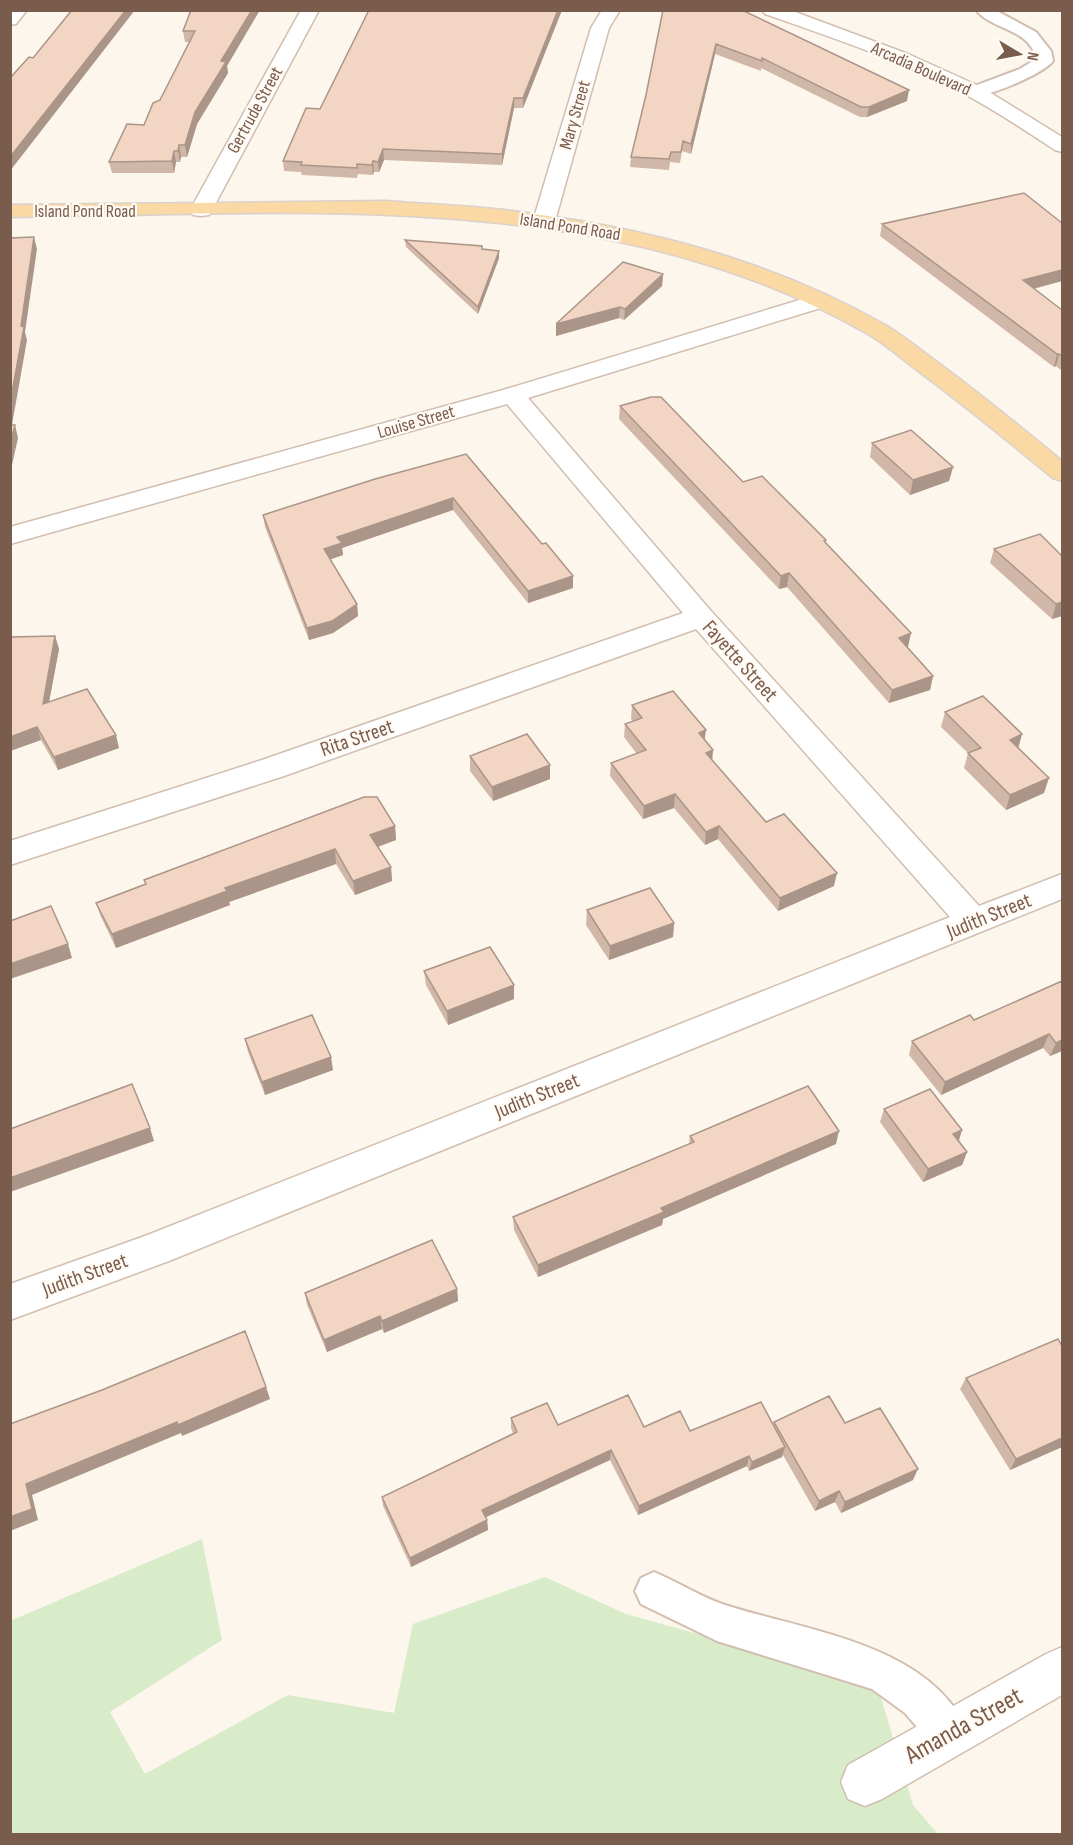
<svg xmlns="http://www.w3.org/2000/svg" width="1073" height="1845" font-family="'Sofia Sans Condensed',sans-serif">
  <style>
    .green { fill: #d8ecc9 }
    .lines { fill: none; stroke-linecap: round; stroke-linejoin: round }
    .service-casing { stroke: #d1beb0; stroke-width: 4 }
    .minor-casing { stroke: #d1beb0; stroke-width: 3 }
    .primary-casing { stroke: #dad1cd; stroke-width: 3 }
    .service { fill: #fff; fill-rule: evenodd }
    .minor { fill: #fff; fill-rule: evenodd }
    .primary { fill: #fbd9a5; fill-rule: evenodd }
    .wall { fill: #d1b7a8 }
    .shaded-wall { fill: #aa9588 }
    .building { fill: #f3d5c3; stroke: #aa9588; stroke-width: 1.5 }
    .labels { text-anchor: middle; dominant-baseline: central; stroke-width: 4.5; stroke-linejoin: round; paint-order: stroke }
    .far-street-label { font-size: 18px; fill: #7a5c4d; stroke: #fffaf3 }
    .street-label { font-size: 21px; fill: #7a5c4d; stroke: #fffaf3 }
    .near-street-label { font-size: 26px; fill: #7a5c4d; stroke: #fffaf3 }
  </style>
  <rect width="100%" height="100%" fill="#fdf6ec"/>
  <path class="green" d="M202 1539 222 1640 110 1712 145 1774 288 1695 394 1713 413 1624 545 1577 626 1614 877 1684 913 1805 938 1834H11L10 1621Z"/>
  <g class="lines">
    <g class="service-casing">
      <path id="service" d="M976 10H995L1036 32 1051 51 1053 61C1043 74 985 99 969 96L967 92 969 88 1020 69 1036 59C1030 28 993 31 976 10Z
        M654 1572C678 1582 701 1597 725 1605 806 1631 932 1644 969 1734L963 1748 949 1754 935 1748 905 1713 872 1689 717 1641 641 1604 635 1591 641 1578Z"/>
    </g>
    <g class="minor-casing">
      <path id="minor" d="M10 10H27L16 24 10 25Z
        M301 10H319L212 210 209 215 201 216 193 215 190 210Z
        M602 10H620L609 28 555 221 552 226 544 227 536 226 533 221 591 28Z
        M762 10H790L908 54 981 87 1062 137V152L1055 150C1022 128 988 106 953 88 893 58 828 36 765 14Z
        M819 294 827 296 830 301 827 306 528 398 711 611 979 906 1062 874V899L169 1261 10 1320V1284L145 1236 950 917 696 629 284 776 10 865V841L262 760 683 613 507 404 10 544V527L503 390Z
        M1062 1647V1695L882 1799 865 1806 848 1799 841 1782 848 1765 1046 1654Z"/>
    </g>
    <g class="primary-casing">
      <path id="primary" d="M386 201C433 205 480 206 527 213 650 229 777 263 885 325 903 335 920 350 937 362 980 394 1021 427 1062 461V481L1053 478C1010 443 967 407 922 374 904 361 887 345 868 334 607 185 299 214 10 217V205Z"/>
    </g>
    <use href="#service" class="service"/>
    <use href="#minor" class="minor"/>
    <use href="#primary" class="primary"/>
  </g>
  <path class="wall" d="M191 10 227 66 228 73 197 124 187 157H181L180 162H176L174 173H112L109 162 144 125 160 100 189 42H185L183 31Z
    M562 10 523 108H514L502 165 384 160 379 172H374L373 175 358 174 357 178 302 175 301 172 284 171 283 161 320 109Z
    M663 10 907 101 867 117H860L761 68V71L715 54 691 154 682 151 680 163 670 162 669 170 630 167 631 157 646 95Z
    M1062 223V281L1034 289 1062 310V371L1056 366 1054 367 880 236 882 224Z
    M405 240 499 258 478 314 406 247Z
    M663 274 662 286 624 320 619 318 556 336V324Z
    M620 406 743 482 826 540V543L908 647H907L933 676 930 690 889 703 787 587 779 589 619 419Z
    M872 443 953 467 949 481 910 495 870 457Z
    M466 454 542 544 573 576V588L528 603 453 510 342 548 343 555 330 559 357 604 358 616 333 633 309 640 265 527 263 515Z
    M1040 534 1062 616 1052 619 990 563 994 549Z
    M55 636 59 649 49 702 119 748 58 770 41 740 10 751V637Z
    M632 705 705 739 712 760 766 822 834 886 778 911 718 839 705 845 674 808 643 819 610 776 611 763 637 754 624 737 625 724 633 721 631 719Z
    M945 712 1022 734 1018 748 1044 793 1006 810 964 768 968 753 941 727Z
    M470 756 550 765V779L493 801 470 771Z
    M395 826 396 840 378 847 391 867 392 881 355 895 336 864 229 902 230 905 116 948 101 917 96 903 145 885 144 880Z
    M587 910 674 923 673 937 609 960 586 925Z
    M424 971 514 999 448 1025 426 985Z
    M1062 981V1051L1050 1056 1043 1048 941 1095 909 1055 912 1041 974 1020Z
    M245 1039 333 1070 265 1095 248 1052Z
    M884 1109 962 1130 959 1140 967 1152 962 1165 923 1182 880 1122Z
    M690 1136 836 1144 663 1219 662 1225 538 1277 514 1230 513 1217 689 1144Z
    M457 1289 458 1301 384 1333 382 1329 327 1352 307 1305 305 1293Z
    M1062 1346V1447L1010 1470 960 1389 966 1378Z
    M511 1418 558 1425 644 1427 690 1431 773 1424 774 1422 845 1423 913 1480 841 1513 835 1502 815 1511 783 1455 782 1457 749 1471 747 1466 638 1515 610 1460 486 1517 487 1520 488 1530 411 1567 383 1506 382 1497 513 1433 511 1428Z"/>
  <path class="shaded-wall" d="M126 10H135L10 171V157Z
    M252 10H260L227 66 228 73 197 124 187 157 185 145 195 112 221 61Z
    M558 10H562L523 108V98Z
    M716 44 715 54 691 154V144Z
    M909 90 907 101 867 117 869 107Z
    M514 98V108L502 165V154Z
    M179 145 181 157 180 162 178 151Z
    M383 149 384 160 379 172 378 162Z
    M174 151 176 162 174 173 172 161Z
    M373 161 374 172 373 175 372 165Z
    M34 237 37 249 25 332 27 340 10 436V403Z
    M499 251V258L478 314V307Z
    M1062 270V281L1020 292 1023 280Z
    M663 274 662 286 624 320 625 309Z
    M620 307 619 318 556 336V324Z
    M1057 354H1059L1056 366 1054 367Z
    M15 425 18 438 10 474V445Z
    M953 467 949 481 910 495 913 480Z
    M453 498V510L342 548 343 555 326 561 324 549 337 537Z
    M789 573 787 587 779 589 781 576Z
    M573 576V588L528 603V591Z
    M1062 602V616L1052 619 1056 604Z
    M357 604 358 616 333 633 309 640 307 628Z
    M911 633 908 647 896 652 899 638Z
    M55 636 59 649 46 718 43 704Z
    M933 676 930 690 889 703 892 690Z
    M37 727 41 740 10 751V737Z
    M706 730 704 744 699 733Z
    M1022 734 1018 749 1010 740Z
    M116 735 119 748 58 770 54 757Z
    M713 750 712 764 706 753Z
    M550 765V779L493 801 492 787Z
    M1049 778 1044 793 1006 810 1010 795Z
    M675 794 674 808 643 819 644 806Z
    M395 826 396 840 371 849 370 835Z
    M719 826 718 839 705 845 706 832Z
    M335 849 336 864 229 902 230 905 116 948 112 934 225 888Z
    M391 867 392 881 355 895 353 881Z
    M837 873 834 886 778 911 780 898Z
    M674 923 673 937 609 960 610 946Z
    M68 944 72 958 10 979V964Z
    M514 985V999L448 1025 447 1011Z
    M1049 1034 1043 1048 941 1095 945 1082Z
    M1062 1040V1051L1050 1056 1056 1043Z
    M331 1057 333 1070 265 1095 262 1082Z
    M150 1128 154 1141 10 1192V1178Z
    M962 1130 958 1143 953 1134Z
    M839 1131 836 1144 663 1219 662 1225 538 1277V1265L661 1208Z
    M967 1152 962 1165 923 1182 928 1169Z
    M457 1289 458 1301 384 1333 382 1321Z
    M380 1316 382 1329 327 1352 324 1340Z
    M266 1387 270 1399 182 1436 181 1433 32 1495 38 1520 10 1531V1517L26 1484 177 1422Z
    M1062 1438V1447L1010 1470 1016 1459Z
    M785 1447 782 1457 749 1471 752 1462Z
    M611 1450 610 1460 482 1519V1510Z
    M749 1456 747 1466 638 1515 639 1506Z
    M918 1469 913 1480 841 1513 845 1502Z
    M839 1491 835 1502 815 1511 819 1501Z
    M487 1520 488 1530 411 1567 410 1558Z"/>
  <path class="building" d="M72 10H126L10 157V78L29 57 33 58Z
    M191 10H252L221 61 226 62 195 112 185 145H179L178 151H174L172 161 109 162 127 124 144 125 153 103 160 100 195 31H183Z
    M369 10H558L523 98H514L502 154 383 149 378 162 373 161 372 165 357 164V168L301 165 302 162 283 161 306 108 320 109Z
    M663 10H742L909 90 869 107H861L762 58V61L716 44 691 144 683 141 681 152H671L669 159 631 157 646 95Z
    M1024 193 1062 223V270L1023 280 1062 310V356L1059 354H1057L882 224Z
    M34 237 21 326 24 327 10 403V238Z
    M405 240 482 246V249L499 251 478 307Z
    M623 262 663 274 625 309 620 307 556 324Z
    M651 397H661L743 482 762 476 826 540 824 541 911 633 899 638 933 676 892 690 789 573 781 576 620 406Z
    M10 425H15L10 445Z
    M911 430 953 467 913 480 872 443Z
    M466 454 542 544 546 543 573 576 528 591 453 498 337 537 342 543 324 549 357 604 332 621 307 628 263 515 375 479Z
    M1040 534 1062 556V602L1056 604 994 549Z
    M55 636 43 704 87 689 116 735 54 757 37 727 10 737V637Z
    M673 691 706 730 699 733 713 750 706 753 766 822 784 814 837 873 780 898 719 826 706 832 675 794 644 806 611 763 646 750 625 724 642 718 632 705Z
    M983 696 1022 734 1010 740 1049 778 1010 795 968 753 981 748 945 712Z
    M527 734 550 765 492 787 470 756Z
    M364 797H377L395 826 370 835 391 867 353 881 335 849 225 888 227 891 112 934 96 903 146 884 144 880Z
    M650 888 674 923 610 946 587 910Z
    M51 906 68 944 10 964V921Z
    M490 947 514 985 447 1011 424 971Z
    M1062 981V1040L1056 1043 1049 1034 945 1082 912 1041 970 1015 974 1020Z
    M312 1015 331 1057 262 1082 245 1039Z
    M132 1084 150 1128 10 1178V1129Z
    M808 1086 839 1131 661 1208 664 1212 538 1265 513 1217 694 1142 690 1136Z
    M930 1089 962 1130 953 1134 967 1152 928 1169 884 1109Z
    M432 1240 457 1289 382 1321 380 1316 324 1340 305 1293Z
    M245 1331 266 1387 178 1425 177 1422 26 1484 32 1509 10 1517V1424L102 1390Z
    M1058 1339 1062 1346V1438L1016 1459 966 1378Z
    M628 1395 644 1427 680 1411 690 1431 761 1402 785 1447 752 1462 749 1456 639 1506 611 1450 482 1510 487 1520 410 1558 382 1497 517 1432 511 1418 547 1403 558 1425Z
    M829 1396 845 1423 880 1408 918 1469 845 1502 839 1491 819 1501 774 1422Z"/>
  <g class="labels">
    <g class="far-street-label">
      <text transform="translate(921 69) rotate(24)">Arcadia Boulevard</text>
      <text transform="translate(255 110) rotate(-61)">Gertrude Street</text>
      <text transform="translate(575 115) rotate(-74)">Mary Street</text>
      <text x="85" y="211">Island Pond Road</text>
      <text transform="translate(570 227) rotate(9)">Island Pond Road</text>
      <text transform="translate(416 422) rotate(-16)">Louise Street</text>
    </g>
    <g class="street-label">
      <text transform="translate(740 661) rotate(48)">Fayette Street</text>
      <text transform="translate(357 738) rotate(-19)">Rita Street</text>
      <text transform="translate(989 916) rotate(-22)">Judith Street</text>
      <text transform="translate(537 1096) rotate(-22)">Judith Street</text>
      <text transform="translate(85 1275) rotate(-20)">Judith Street</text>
    </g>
    <g class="near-street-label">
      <text transform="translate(964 1726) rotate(-29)">Amanda Street</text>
    </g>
  </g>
  <rect width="1073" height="1845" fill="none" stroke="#7a5c4d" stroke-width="24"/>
  <g transform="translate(1019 54) rotate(100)" stroke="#fffaf3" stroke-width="4.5" paint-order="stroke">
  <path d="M0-4.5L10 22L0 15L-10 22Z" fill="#7a5c4d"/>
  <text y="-9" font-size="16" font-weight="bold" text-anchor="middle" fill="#7a5c4d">N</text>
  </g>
</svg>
